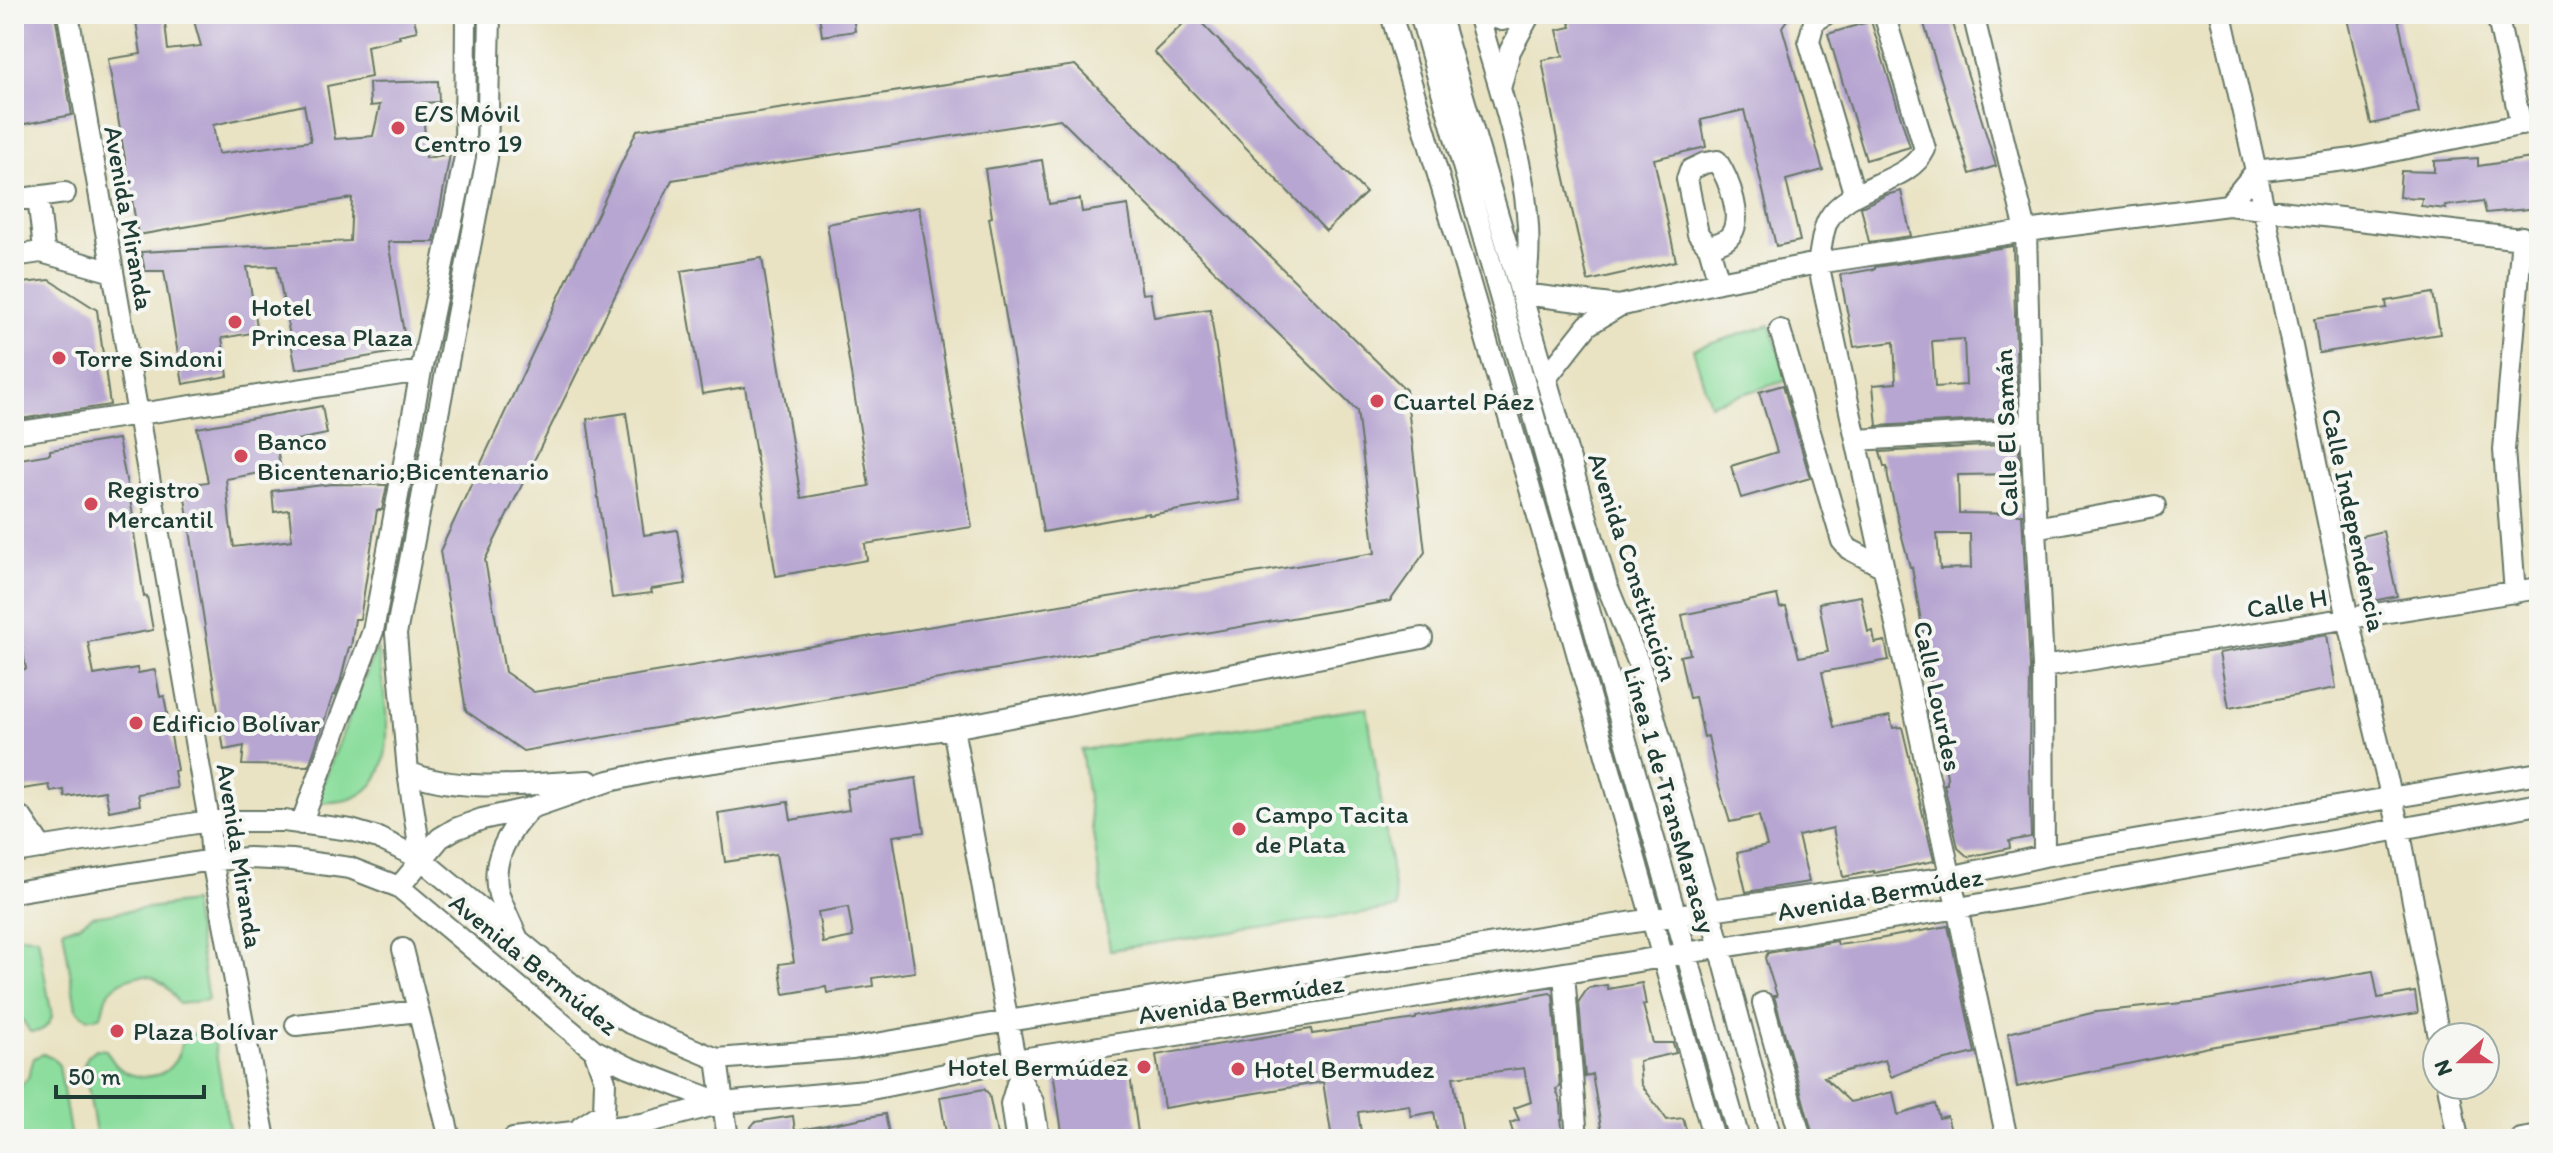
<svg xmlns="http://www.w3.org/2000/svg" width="2553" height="1153" font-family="Itim,sans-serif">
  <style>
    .green { fill: #8dde9e; stroke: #568e69; stroke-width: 2 }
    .building { fill: #b7a6d1; fill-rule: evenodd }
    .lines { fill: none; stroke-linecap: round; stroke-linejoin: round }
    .minor-casing { stroke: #676; stroke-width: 24 }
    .minor { stroke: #fff; stroke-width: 20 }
    .poi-dot { fill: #d1495b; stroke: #f6f6f2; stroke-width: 3 }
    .labels { text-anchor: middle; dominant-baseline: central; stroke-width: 8; stroke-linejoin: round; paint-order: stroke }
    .poi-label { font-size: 26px; fill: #1f3d34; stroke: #f6f6f2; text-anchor: start }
    .street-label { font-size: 26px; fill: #1f3d34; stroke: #f6f6f2 }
  </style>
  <rect width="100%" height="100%" fill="#f6f6f2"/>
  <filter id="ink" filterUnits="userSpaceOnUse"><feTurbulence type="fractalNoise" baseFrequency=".0125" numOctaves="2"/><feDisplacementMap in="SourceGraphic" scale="16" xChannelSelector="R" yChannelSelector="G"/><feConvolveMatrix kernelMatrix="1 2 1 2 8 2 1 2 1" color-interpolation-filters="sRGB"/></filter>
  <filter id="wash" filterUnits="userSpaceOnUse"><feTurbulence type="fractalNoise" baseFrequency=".006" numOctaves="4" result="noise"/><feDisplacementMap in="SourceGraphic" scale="32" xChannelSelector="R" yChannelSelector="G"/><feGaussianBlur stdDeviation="1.8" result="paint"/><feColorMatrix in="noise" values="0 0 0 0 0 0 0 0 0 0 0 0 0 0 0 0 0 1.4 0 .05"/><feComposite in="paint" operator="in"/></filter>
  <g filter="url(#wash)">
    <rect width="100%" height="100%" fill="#e9e3c3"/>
    <path class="green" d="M1770 325 1788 380 1710 404 1693 349Z
      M377 647C382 690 407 778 353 798 342 803 327 802 315 803Z
      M1367 708 1397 908 1110 950 1081 750Z
      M192 902 208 1000 179 1004C173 994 168 986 157 980 141 970 115 980 106 997 104 1003 103 1010 101 1016 90 1020 84 1018 76 1009L63 929 79 925 92 916Z
      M14 936 38 937 52 1017C47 1028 42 1032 30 1032L19 1014 14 1012Z
      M212 1030 229 1128 228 1139H97L84 1064 88 1056 96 1049 106 1050C109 1055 113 1062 117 1066 130 1079 158 1081 171 1066 179 1057 181 1047 183 1036Z
      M43 1054 52 1058 59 1065 71 1139H14V1093L28 1078 34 1058Z"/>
    <g id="blocks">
      <path class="building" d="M14 14H55L72 115 14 126V88L18 87 14 64Z
        M135 14H164L168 50 201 46 192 14H413L417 31 399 35 400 38 367 46 371 77 327 86 335 139 373 136 380 105 370 106 369 83 438 81 439 102 423 103 426 158 450 154 434 242H388L407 350 296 369 277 266 247 267 258 332 222 338 228 376 183 384 164 271H145L141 252 350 241 352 198 138 235 108 59 141 54ZM304 105 311 141 218 154 213 125Z
        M819 14H853L855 31 822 36Z
        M1193 14 1366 193 1326 231 1154 52Z
        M1568 14H1791L1782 27 1823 170 1786 180 1800 241 1776 246 1744 110 1701 120 1706 147 1654 159 1676 261 1588 281 1561 161 1542 60 1563 56 1557 30 1571 27Z
        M1921 14H1949L1996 166 1970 174Z
        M2346 14H2397L2419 113 2371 124Z
        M1871 21 1910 147 1866 160 1828 34Z
        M1075 65 1406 390 1425 552 1390 601 523 751 466 711 440 551 637 130ZM1060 119 1357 411 1375 553 534 692 505 672 485 560 672 180Z
        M2539 157V208L2486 213 2483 201 2445 206 2446 209 2421 206 2422 198 2399 197 2401 171 2434 172V161L2478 158V166Z
        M1042 160 1049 204 1080 199 1082 212 1128 205 1142 294 1150 293 1154 317 1210 309 1239 500 1149 515V513L1043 532 989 218 992 217 985 169Z
        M1901 191 1911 236 1869 242 1861 207 1886 195Z
        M919 207 972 527 865 544 867 560 776 576 745 387 702 394 681 271 762 258 801 498 869 486 827 224Z
        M2013 246 2018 418 1877 426 1873 385 1896 383 1894 342 1854 347 1840 275 1875 269V267ZM1964 339 1966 385 1935 387 1932 341Z
        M50 280 97 310 110 405 14 420V284Z
        M2433 293 2440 334 2319 353 2314 319 2387 308 2386 301Z
        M1783 385 1810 478 1741 498 1731 466 1777 452 1759 392Z
        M322 406 327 434 276 444 281 469 226 479 230 523 234 547 292 540 289 510 274 512 272 491 332 484 387 485 382 510H377L360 619H355L351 647H349L340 683 335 695H333L309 766 242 765 244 746 224 750 183 485 208 482 197 428Z
        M626 413 644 535 677 530 686 584 651 589 652 593 612 598 587 419Z
        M118 439 133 515H131L144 597 147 596 153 630 88 642 94 675 137 668 138 673 155 670 160 697 164 696 177 770 174 771 177 788 138 794 140 805 109 811 105 791 65 797 64 790 51 792 49 785 22 789 18 763 14 764V671L26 669 14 601V460L50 454V450Z
        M2017 444 2019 446 2020 474 1958 475 1959 513 2022 514 2030 667 2029 764 2031 837 2009 841 2010 848 1968 857 1958 848 1944 784H1947V777L1912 567H1910L1900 529 1888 478 1887 466H1884L1880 452ZM1937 534H1970L1971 568 1940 569Z
        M2383 531 2397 596 2373 601 2365 596 2353 538Z
        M1777 595 1780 608 1786 607 1799 657 1828 652 1819 603 1861 596 1868 632 1873 631 1875 643 1885 641 1889 660 1822 672 1834 727 1890 716 1893 728 1902 727 1934 861 1874 873V871L1843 877 1833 828 1798 836 1809 882 1746 892 1737 853 1767 846 1759 816 1730 822 1718 783 1708 736 1704 737 1695 697 1689 698 1680 656 1690 654 1682 615Z
        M2327 635 2336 688 2229 708 2219 653Z
        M916 778 924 832 893 836 915 972 872 978 873 986 827 993 826 987 784 994 779 964 794 962 776 854 725 862 718 813 788 802 791 820 849 810 846 789ZM848 907 853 937 823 943 818 912Z
        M1948 926 1975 1053 1913 1068 1891 1077 1885 1060 1824 1077 1850 1102 1893 1092 1898 1115 1935 1104 1939 1118 1947 1116 1953 1139H1814L1774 996H1777L1765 958 1768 953 1837 941 1838 945 1868 941Z
        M2373 971 2378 998 2415 992 2418 1013 2209 1047 2017 1087 2008 1033 2096 1012 2201 1001Z
        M1642 983 1646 1005H1643L1653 1043H1673L1676 1053 1639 1061 1641 1084 1667 1120 1683 1118 1688 1136 1653 1139H1603L1592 1074 1585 1077 1579 1001 1588 988 1607 985 1608 989Z
        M1550 993 1553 995 1560 1087 1556 1089 1561 1104 1562 1120H1561L1564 1139H1515L1510 1123 1519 1120 1514 1108 1531 1102 1524 1068 1453 1077 1464 1139H1439L1434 1112 1411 1116 1409 1105 1358 1112 1362 1139H1332L1323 1082 1164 1108 1156 1055 1311 1029 1312 1034 1416 1019V1017Z
        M1128 1061 1138 1133 1096 1139H1063L1053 1071Z
        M984 1089 989 1094 998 1139H947L940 1097Z
        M885 1114 890 1139H753L751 1127 755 1122 793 1116 795 1131Z"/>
    </g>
  </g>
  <g filter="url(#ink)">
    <use href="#blocks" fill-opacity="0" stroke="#676" stroke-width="2"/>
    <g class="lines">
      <g class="minor-casing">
        <path id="minor" d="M68 14 209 821 212 860 265 1139
          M1391 14 1552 564 1714 1139
          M1420 14 1739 1139
          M1439 14 1606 583 1639 664 1720 947 1771 1139
          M1478 14C1501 97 1544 208 1523 294L1619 306
          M1485 14 1502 20 1526 14
          M1826 14 1814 22 1809 41 1855 196
          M1884 14 1925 149C1909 184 1848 184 1828 220 1822 231 1821 250 1818 263L2007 1139
          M1973 14 2026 231 2031 430 2043 667 2044 856
          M2221 14 2256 171 2348 619 2399 828 2439 1037
          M2497 14 2521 125
          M1500 89 1510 51 1530 14
          M14 200 65 193
          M2228 205 2539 241
          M1709 247C1715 244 1723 242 1727 239 1747 222 1728 178 1717 161L1705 163 1690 170 1687 179 1698 234 1709 247 1719 282
          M41 252 113 272
          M14 256 41 252 44 249 38 197
          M1780 330 1842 541 1849 549 1883 567
          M1546 378 1588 325 1619 306 1719 282 1818 263 2026 231 2228 205 2256 171 2353 159 2539 121
          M14 433 421 371
          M1856 440 2031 430
          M2035 528 2155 506
          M2515 593 2504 450 2522 237
          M2043 667 2539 588
          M953 728 1015 1060 1019 1077 1033 1102 1039 1139
          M408 772C460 794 533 783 589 781
          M14 813 22 818 42 848
          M301 824 373 631 421 371 465 157 466 14
          M14 852 209 821H284L351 830 378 838 421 859 574 986 628 1022 717 1059 853 1048 1008 1021 1710 910 1950 877 2044 856 2539 773
          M421 859 408 772 396 634 487 158 490 14
          M399 887 440 838 455 829 482 819 531 808 609 781 664 769 953 728 1422 638
          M14 892 212 860 249 858 292 860 350 868 399 887 594 1050 628 1067 722 1103 866 1090 1015 1060 1377 1004 1959 908 2539 804
          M517 937C511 923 504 909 499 895 489 862 509 830 531 808
          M403 949 450 1139
          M1564 973 1577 1139
          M1763 1003 1801 1139
          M296 1025 418 1011
          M717 1059 728 1139
          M2448 1085 2458 1139
          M581 1127 604 1112 605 1081 594 1050
          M513 1139 642 1124 722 1103
          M1016 1139 1011 1104 1019 1077
          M2521 1139 2539 1136"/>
      </g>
      <use href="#minor" class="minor"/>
    </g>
  </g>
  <g class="poi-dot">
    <circle cx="398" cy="128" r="8"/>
    <circle cx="235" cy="322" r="8"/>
    <circle cx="59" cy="358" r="8"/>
    <circle cx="1377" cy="401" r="8"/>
    <circle cx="241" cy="456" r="8"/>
    <circle cx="91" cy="504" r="8"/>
    <circle cx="136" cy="723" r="8"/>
    <circle cx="1239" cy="829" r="8"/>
    <circle cx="117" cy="1031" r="8"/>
    <circle cx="1144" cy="1067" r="8"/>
    <circle cx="1238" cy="1069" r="8"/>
  </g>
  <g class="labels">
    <g class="poi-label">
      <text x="414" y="113">E/S Móvil<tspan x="414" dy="30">Centro 19</tspan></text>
      <text x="251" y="307">Hotel<tspan x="251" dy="30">Princesa Plaza</tspan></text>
      <text x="75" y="358">Torre Sindoni</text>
      <text x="1393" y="401">Cuartel Páez</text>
      <text x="257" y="441">Banco<tspan x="257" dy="30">Bicentenario;Bicentenario</tspan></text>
      <text x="107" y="489">Registro<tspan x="107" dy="30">Mercantil</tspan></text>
      <text x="152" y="723">Edificio Bolívar</text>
      <text x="1255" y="814">Campo Tacita<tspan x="1255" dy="30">de Plata</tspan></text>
      <text x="133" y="1031">Plaza Bolívar</text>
      <text x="1128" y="1067" text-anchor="end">Hotel Bermúdez</text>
      <text x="1254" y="1069">Hotel Bermudez</text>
    </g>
    <g class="street-label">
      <text transform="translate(129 218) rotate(80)">Avenida Miranda</text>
      <text transform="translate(2006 433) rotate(-92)">Calle El Samán</text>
      <text transform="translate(2354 520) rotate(78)">Calle Independencia</text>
      <text transform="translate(1633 567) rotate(72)">Avenida Constitución</text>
      <text transform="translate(2287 603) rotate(-9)">Calle H</text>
      <text transform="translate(1938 696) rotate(78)">Calle Lourdes</text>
      <text transform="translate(1670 800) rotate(74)">Línea 1 de TransMaracay</text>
      <text transform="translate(240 856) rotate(81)">Avenida Miranda</text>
      <text transform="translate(1880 894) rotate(-10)">Avenida Bermúdez</text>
      <text transform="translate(534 964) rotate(39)">Avenida Bermúdez</text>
      <text transform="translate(1241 999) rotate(-9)">Avenida Bermúdez</text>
    </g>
  </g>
  <rect width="2553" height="1153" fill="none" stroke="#f6f6f2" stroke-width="48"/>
  <g transform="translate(2461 1061) rotate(249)"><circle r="38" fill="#f6f6f2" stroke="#a0aca6" stroke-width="2"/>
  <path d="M0-6L14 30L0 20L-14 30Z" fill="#d1495b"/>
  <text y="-12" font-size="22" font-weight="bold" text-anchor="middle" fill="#1f3d34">N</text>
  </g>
  <path d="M56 1085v12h148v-12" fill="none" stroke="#1f3d34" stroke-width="4"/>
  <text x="68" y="1085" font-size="24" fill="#1f3d34" stroke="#f6f6f2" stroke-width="6" paint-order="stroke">50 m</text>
</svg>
